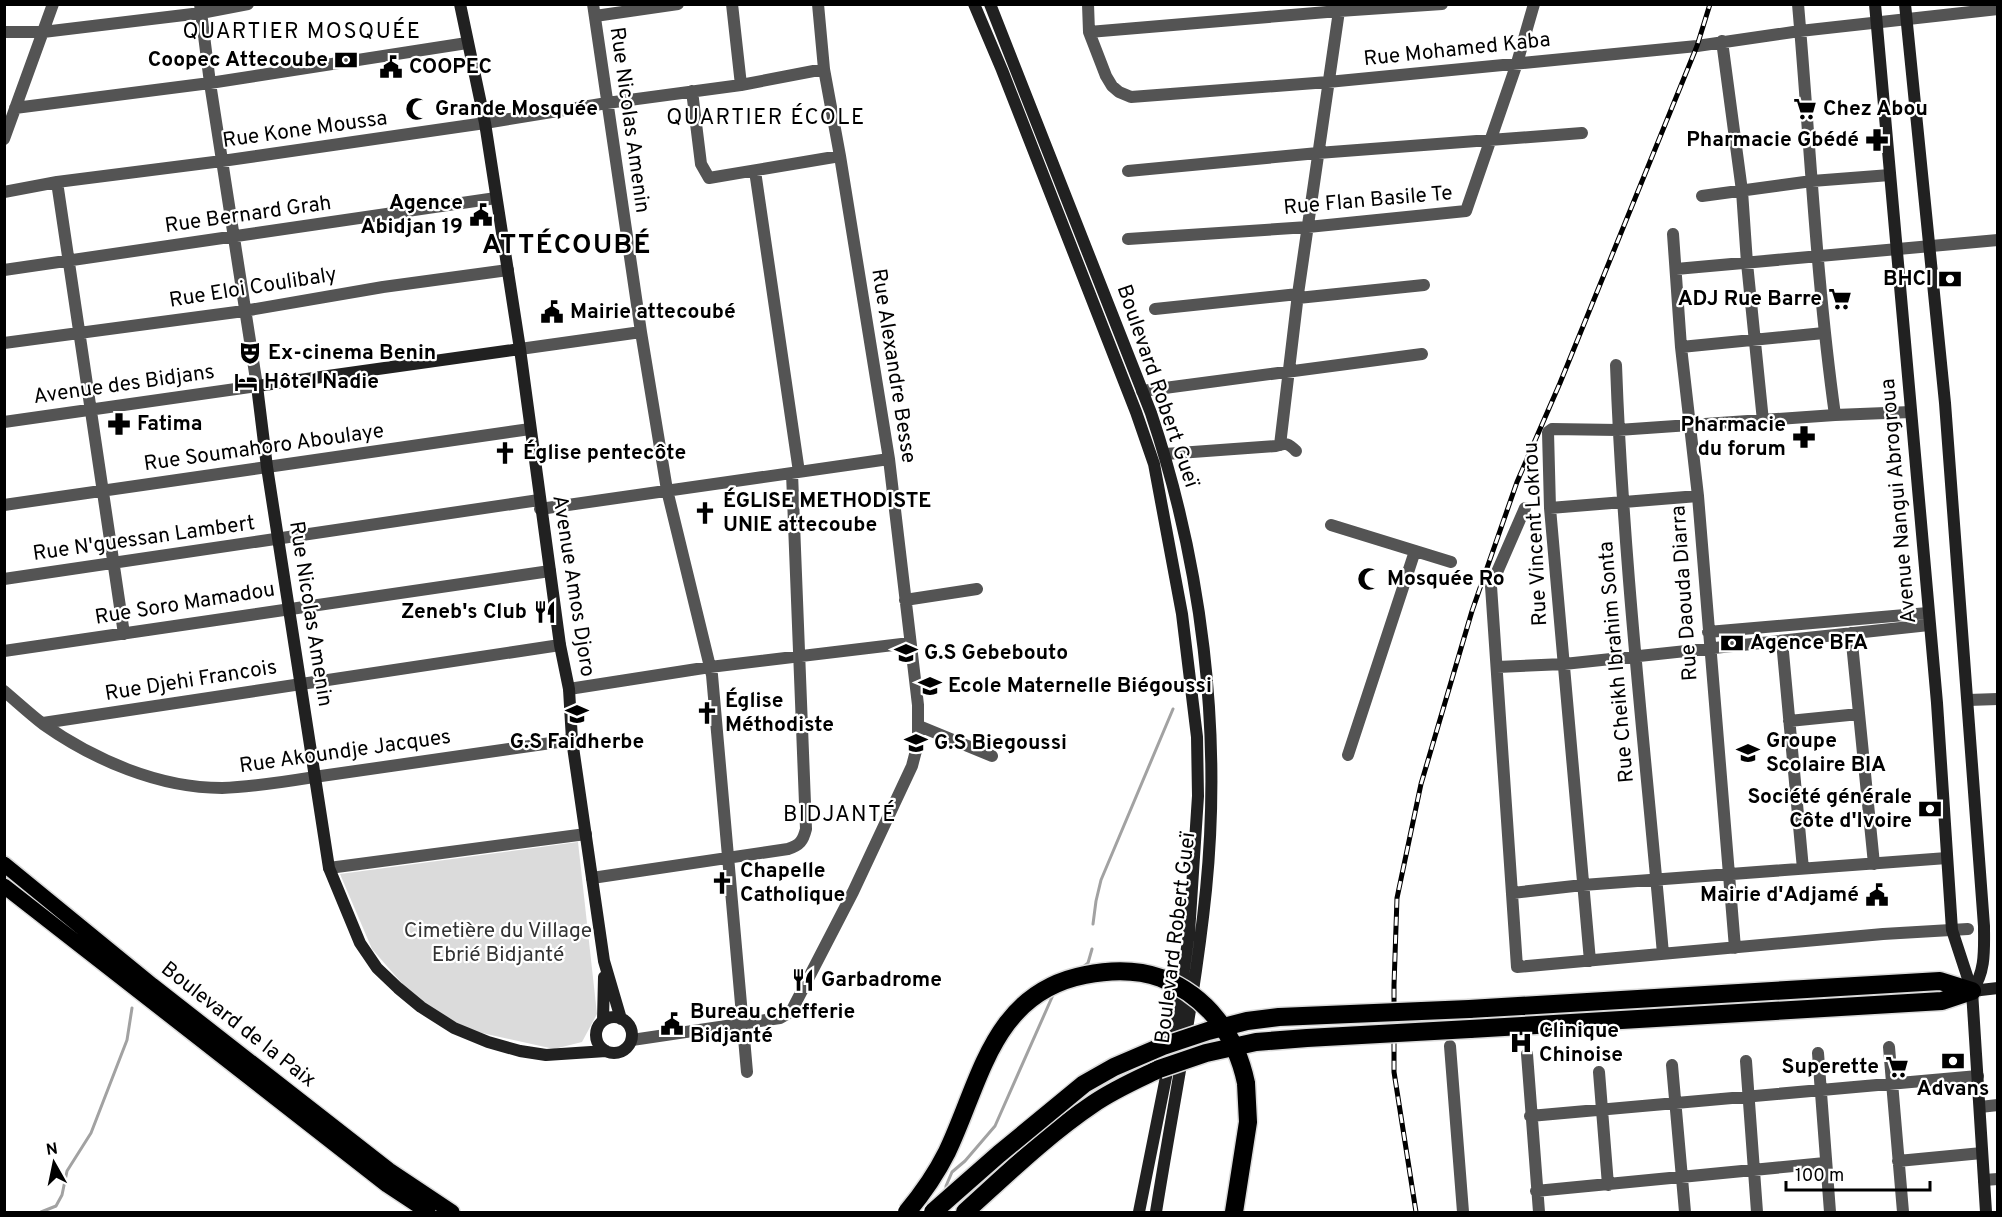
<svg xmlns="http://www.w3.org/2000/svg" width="2002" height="1217" font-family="Overpass,sans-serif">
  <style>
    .green { fill: #dbdbdb }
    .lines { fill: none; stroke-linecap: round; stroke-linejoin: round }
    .stream { stroke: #a2a2a2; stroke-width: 3 }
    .primary-casing { stroke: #dbdbdb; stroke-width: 18 }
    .highway-casing { stroke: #dbdbdb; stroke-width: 21 }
    .street { stroke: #545454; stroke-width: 12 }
    .secondary { stroke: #212121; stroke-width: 12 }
    .primary { stroke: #000; stroke-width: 15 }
    .highway { stroke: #000; stroke-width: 18 }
    .rail-casing { stroke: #000; stroke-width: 5 }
    .rail { stroke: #fff; stroke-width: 3; stroke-dasharray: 9; stroke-linecap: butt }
    .highway-bridge-casing { stroke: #dbdbdb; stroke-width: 21; stroke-linecap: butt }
    .highway-bridge { stroke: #000; stroke-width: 18 }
    .labels { text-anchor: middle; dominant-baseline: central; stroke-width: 4.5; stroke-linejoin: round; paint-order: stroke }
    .street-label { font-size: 21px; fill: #000; stroke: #fff }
    .poi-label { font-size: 21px; font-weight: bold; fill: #000; stroke: #fff; text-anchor: start }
    .park-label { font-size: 21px; fill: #323232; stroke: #fff }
    .neighbourhood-label { font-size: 22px; letter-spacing: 1.5px; fill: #000; stroke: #fff }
    .district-label { font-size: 27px; font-weight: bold; letter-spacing: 1.5px; fill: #000; stroke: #fff }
  </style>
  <rect width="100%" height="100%" fill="#fff"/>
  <path class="green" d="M578 842 597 1014 582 1042 554 1049 473 1031 420 1004 372 949 340 874Z"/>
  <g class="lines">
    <path class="stream" d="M1093 924 1096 901 1101 880 1173 709
      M1082 968 1088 963 1092 949
      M946 1191V1186L952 1172 965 1161 995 1126 1053 995
      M41 1212 56 1206 62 1195 67 1171 91 1133 127 1040 132 1008"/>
    <g class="primary-casing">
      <path id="primary" d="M4 864 152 985 389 1170 452 1212
        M4 886 387 1185 428 1212"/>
    </g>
    <g class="highway-casing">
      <path id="highway" d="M1469 1009 1940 981 1972 991
        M1470 1029 1942 1001 1972 991
        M965 1212C1006 1175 1047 1135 1093 1104 1113 1090 1136 1080 1159 1069
        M1234 1212 1248 1122 1246 1083"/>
    </g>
    <path class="street" d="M593 4 641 332 667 490 712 675 747 1072
      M732 4 741 85
      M1088 4 1089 32 1106 76 1112 86 1119 92 1131 97 1328 82 1697 46 1800 31 1998 9
      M1798 4C1810 141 1816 279 1835 415
      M595 16 678 4
      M4 32H43L201 13 248 4
      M1089 32 1339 11 1442 4
      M1722 41 1742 191 1747 263 1763 421
      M692 91 701 164 709 178 840 156
      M15 108 210 83 467 43
      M4 139 53 4
      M755 171 799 472
      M1128 171 1318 153 1582 133
      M57 182 124 634
      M4 192 57 182 222 161 485 123 607 103 741 85 824 69
      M1702 196 1812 181 1890 175
      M1673 234 1681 347 1698 496 1735 948
      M1128 239 1308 227 1466 211 1517 63 1534 4
      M1676 269 1998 240
      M4 270 496 198
      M1298 298 1424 285
      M1155 309 1298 294
      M4 343 244 311 383 287 508 270
      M1681 347 1824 333
      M520 349 641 332
      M1616 365C1623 562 1646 758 1663 954
      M1142 391 1422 354
      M4 422 257 386 210 83 200 4
      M1280 445 1298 294 1340 4
      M1165 454 1276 446C1286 442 1289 444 1296 451
      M4 505 530 429
      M1525 508 1491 586 1517 967 1883 934 1968 929
      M1550 508 1698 496
      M540 509 889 459
      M1331 525 1451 562
      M4 579 539 500
      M905 600 977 589
      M1708 632 1928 613
      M1851 633 1874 864
      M1782 641 1803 869
      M4 651 550 571
      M1497 667 1564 664 1929 625
      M569 689 710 667 910 643
      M4 691C17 702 30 714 43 724 94 760 159 788 222 788 253 787 283 782 314 777L572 740
      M1968 700 1998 699
      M1789 721 1859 714
      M43 723 560 645
      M919 726 992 756
      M1348 755 1415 551
      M329 868 586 834
      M592 878 788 849C800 845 803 841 806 829L792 473
      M1512 893 1583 885 1947 858
      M1590 961 1550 508 1548 432 1552 429 1618 430 1835 415 1911 412
      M632 1040 780 1018 789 1013 793 1008 853 892 912 766 918 743V705L889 459 840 156 824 69 818 4
      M1450 1046 1463 1212
      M1889 1047 1903 1212
      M1818 1053 1830 1212
      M1527 1054 1539 1212
      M1746 1061 1757 1212
      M1672 1065 1685 1212
      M1599 1072 1608 1185
      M1980 1107 1998 1105
      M1530 1116 1978 1076
      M1898 1161 1982 1153
      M1984 1180 1998 1179
      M1536 1191 1825 1163"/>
    <path class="secondary" d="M460 4 485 123 520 349 560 645 569 689 572 740 604 961 621 1019
      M974 4 1002 70 1136 412 1154 464 1182 614 1197 737 1198 796 1189 933 1176 1027 1139 1212
      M990 4 1151 413C1202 565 1222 730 1206 890 1195 998 1173 1105 1156 1212
      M1875 4 1937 703 1952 930 1972 991 1986 1212
      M1905 4 1945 403 1984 926C1984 949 1986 971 1972 991
      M520 349 257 386 267 467 329 868 360 943 377 968 398 988 421 1007 454 1028 488 1042 520 1051 546 1055 606 1051
      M1972 991 1998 988
      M596 1035a18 18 0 1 1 36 0a18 18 0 1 1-36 0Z
      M603 1021 604 977"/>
    <use href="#primary" class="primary"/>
    <use href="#highway" class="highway"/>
    <g class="rail-casing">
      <path id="rail" d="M1416 1212 1394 1072V985L1397 898 1421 784 1472 611 1517 482 1560 383 1697 46 1710 4"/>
    </g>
    <use href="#rail" class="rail"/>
    <g class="highway-bridge-casing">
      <path id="highway-bridge" d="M1159 1069 1206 1053 1256 1042 1307 1038 1470 1029
        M907 1212C922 1194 936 1174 947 1152 981 1081 992 993 1085 975 1110 970 1136 969 1161 978 1207 996 1236 1035 1246 1083
        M933 1212 999 1154 1084 1084 1114 1067 1163 1046 1208 1031 1247 1021 1279 1017 1469 1009"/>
    </g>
    <use href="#highway-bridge" class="highway-bridge"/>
  </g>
  <defs>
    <g id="bank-bare" transform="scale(1.8)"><path d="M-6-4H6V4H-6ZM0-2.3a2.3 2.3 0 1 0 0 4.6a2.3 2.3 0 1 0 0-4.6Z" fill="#000" stroke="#fff" stroke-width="2.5" paint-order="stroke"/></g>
    <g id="civic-bare" transform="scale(1.8)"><path d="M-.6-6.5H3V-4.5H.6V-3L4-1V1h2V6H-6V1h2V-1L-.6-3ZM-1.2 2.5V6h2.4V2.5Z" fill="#000" stroke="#fff" stroke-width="2.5" paint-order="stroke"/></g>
    <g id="mosque-bare" transform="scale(1.8)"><path d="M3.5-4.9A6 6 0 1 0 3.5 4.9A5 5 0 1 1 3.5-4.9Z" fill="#000" stroke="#fff" stroke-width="2.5" paint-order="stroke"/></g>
    <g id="supermarket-bare" transform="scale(1.8)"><path d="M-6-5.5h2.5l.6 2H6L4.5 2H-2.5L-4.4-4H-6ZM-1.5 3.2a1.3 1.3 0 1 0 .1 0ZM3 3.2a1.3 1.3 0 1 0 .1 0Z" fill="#000" stroke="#fff" stroke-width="2.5" paint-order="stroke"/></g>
    <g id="pharmacy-bare" transform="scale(1.8)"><path d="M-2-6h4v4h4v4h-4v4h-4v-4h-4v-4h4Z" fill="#000" stroke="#fff" stroke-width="2.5" paint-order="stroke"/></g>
    <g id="theatre-bare" transform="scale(1.8)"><path d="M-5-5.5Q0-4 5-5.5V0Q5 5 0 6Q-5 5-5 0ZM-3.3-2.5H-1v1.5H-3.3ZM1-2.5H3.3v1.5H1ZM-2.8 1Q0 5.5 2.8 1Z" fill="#000" stroke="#fff" stroke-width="2.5" paint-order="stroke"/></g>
    <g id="hotel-bare" transform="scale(1.8)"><path d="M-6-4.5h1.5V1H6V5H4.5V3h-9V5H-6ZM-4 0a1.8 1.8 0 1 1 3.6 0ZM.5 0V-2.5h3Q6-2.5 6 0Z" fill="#000" stroke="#fff" stroke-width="2.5" paint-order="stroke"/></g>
    <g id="church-bare" transform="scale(1.8)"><path d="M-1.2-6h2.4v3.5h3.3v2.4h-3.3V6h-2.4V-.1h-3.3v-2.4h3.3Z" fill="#000" stroke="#fff" stroke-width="2.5" paint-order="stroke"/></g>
    <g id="restaurant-bare" transform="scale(1.8)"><path d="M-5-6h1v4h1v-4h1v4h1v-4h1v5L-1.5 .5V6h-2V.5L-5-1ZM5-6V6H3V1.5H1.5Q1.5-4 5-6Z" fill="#000" stroke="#fff" stroke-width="2.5" paint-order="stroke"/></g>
    <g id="school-bare" transform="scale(1.8)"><path d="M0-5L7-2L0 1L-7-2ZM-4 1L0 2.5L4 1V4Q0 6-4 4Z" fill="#000" stroke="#fff" stroke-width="2.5" paint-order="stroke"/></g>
    <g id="hospital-bare" transform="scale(1.8)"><path d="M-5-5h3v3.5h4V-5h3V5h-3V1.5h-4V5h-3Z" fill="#000" stroke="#fff" stroke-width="2.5" paint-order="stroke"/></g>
  </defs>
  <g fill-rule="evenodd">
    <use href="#bank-bare" x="346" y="60"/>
    <use href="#civic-bare" x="391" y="67"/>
    <use href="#mosque-bare" x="417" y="109"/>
    <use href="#supermarket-bare" x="1805" y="109"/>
    <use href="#pharmacy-bare" x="1877" y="140"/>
    <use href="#civic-bare" x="481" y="215"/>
    <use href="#bank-bare" x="1950" y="279"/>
    <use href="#supermarket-bare" x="1840" y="299"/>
    <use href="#civic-bare" x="552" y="312"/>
    <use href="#theatre-bare" x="250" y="353"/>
    <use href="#hotel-bare" x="246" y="382"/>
    <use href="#pharmacy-bare" x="119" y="424"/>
    <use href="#pharmacy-bare" x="1804" y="437"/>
    <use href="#church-bare" x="505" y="453"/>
    <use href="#church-bare" x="705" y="513"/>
    <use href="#mosque-bare" x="1369" y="579"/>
    <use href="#restaurant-bare" x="545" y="612"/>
    <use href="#bank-bare" x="1732" y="643"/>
    <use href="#school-bare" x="906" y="653"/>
    <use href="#school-bare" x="930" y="686"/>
    <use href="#church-bare" x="707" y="713"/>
    <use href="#school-bare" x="577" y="714"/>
    <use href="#school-bare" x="916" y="743"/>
    <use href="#school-bare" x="1748" y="753"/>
    <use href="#bank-bare" x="1930" y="809"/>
    <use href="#church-bare" x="722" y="883"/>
    <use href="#civic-bare" x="1877" y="895"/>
    <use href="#restaurant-bare" x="803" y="980"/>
    <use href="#civic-bare" x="672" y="1024"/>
    <use href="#hospital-bare" x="1521" y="1043"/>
    <use href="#bank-bare" x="1953" y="1061"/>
    <use href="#supermarket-bare" x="1897" y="1067"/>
  </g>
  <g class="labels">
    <g class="street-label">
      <text transform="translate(1457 50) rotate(-6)">Rue Mohamed Kaba</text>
      <text transform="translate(629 120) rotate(82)">Rue Nicolas Amenin</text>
      <text transform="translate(305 130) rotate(-8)">Rue Kone Moussa</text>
      <text transform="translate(1368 201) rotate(-5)">Rue Flan Basile Te</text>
      <text transform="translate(248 215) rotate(-8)">Rue Bernard Grah</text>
      <text transform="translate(253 288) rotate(-9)">Rue Eloi Coulibaly</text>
      <text transform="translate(893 366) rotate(81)">Rue Alexandre Besse</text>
      <text transform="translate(124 385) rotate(-8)">Avenue des Bidjans</text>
      <text transform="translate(1157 386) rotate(71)">Boulevard Robert Gueï</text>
      <text transform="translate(264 448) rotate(-8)">Rue Soumahoro Aboulaye</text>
      <text transform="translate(1899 501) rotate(-95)">Avenue Nangui Abrogroua</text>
      <text transform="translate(1536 534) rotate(-93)">Rue Vincent Lokrou</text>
      <text transform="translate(144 539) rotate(-8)">Rue N'guessan Lambert</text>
      <text transform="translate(573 586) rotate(81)">Avenue Amos Djoro</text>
      <text transform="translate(1685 593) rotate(-94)">Rue Daouda Diarra</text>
      <text transform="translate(185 604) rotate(-9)">Rue Soro Mamadou</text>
      <text transform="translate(310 614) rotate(81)">Rue Nicolas Amenin</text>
      <text transform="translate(1617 662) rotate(-95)">Rue Cheikh Ibrahim Sonta</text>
      <text transform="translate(191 681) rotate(-9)">Rue Djehi Francois</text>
      <text transform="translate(345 752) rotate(-8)">Rue Akoundje Jacques</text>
      <text transform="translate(1176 938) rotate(-83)">Boulevard Robert Gueï</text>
      <text transform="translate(238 1025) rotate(38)">Boulevard de la Paix</text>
    </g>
    <g class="poi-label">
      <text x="328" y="60" text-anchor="end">Coopec Attecoube</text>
      <text x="409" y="67">COOPEC</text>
      <text x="435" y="109">Grande Mosquée</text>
      <text x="1823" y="109">Chez Abou</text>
      <text x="1859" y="140" text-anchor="end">Pharmacie Gbédé</text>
      <text x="463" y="203" text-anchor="end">Agence<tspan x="463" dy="24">Abidjan 19</tspan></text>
      <text x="1932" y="279" text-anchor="end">BHCI</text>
      <text x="1822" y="299" text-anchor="end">ADJ Rue Barre</text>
      <text x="570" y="312">Mairie attecoubé</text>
      <text x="268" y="353">Ex-cinema Benin</text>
      <text x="264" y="382">Hôtel Nadie</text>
      <text x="137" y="424">Fatima</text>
      <text x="1786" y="425" text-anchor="end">Pharmacie<tspan x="1786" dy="24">du forum</tspan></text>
      <text x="523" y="453">Église pentecôte</text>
      <text x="723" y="501">ÉGLISE METHODISTE<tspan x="723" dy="24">UNIE attecoube</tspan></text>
      <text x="1387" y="579">Mosquée Ro</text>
      <text x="527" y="612" text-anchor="end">Zeneb's Club</text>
      <text x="1750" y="643">Agence BFA</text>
      <text x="924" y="653">G.S Gebebouto</text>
      <text x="948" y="686">Ecole Maternelle Biégoussi</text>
      <text x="725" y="701">Église<tspan x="725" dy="24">Méthodiste</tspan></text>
      <text x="1766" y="741">Groupe<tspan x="1766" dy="24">Scolaire BIA</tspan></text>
      <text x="577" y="742" text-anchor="middle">G.S Faidherbe</text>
      <text x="934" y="743">G.S Biegoussi</text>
      <text x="1912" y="797" text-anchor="end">Société générale<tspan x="1912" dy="24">Côte d'Ivoire</tspan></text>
      <text x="740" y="871">Chapelle<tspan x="740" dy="24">Catholique</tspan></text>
      <text x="1859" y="895" text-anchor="end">Mairie d'Adjamé</text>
      <text x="821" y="980">Garbadrome</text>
      <text x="690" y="1012">Bureau chefferie<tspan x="690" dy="24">Bidjanté</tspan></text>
      <text x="1539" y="1031">Clinique<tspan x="1539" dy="24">Chinoise</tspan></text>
      <text x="1879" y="1067" text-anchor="end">Superette</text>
      <text x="1953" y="1089" text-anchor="middle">Advans</text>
    </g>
    <g class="park-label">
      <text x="498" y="931">Cimetière du Village<tspan x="498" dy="24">Ebrié Bidjanté</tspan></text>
    </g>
    <g class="neighbourhood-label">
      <text x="302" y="32">QUARTIER MOSQUÉE</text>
      <text x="766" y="118">QUARTIER ÉCOLE</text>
      <text x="840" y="815">BIDJANTÉ</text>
    </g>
    <g class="district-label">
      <text x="567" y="246">ATTÉCOUBÉ</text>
    </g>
  </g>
  <rect width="2002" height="1217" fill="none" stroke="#000000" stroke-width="12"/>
  <g transform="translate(54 1163) rotate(351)" stroke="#ffffff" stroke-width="4.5" paint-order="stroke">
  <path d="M0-4.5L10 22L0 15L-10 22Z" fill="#000000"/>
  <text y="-9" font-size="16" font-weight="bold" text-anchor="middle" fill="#000000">N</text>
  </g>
  <path d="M1786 1181v9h144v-9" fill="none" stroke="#000000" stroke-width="3"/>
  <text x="1795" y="1181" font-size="18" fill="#000000" stroke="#ffffff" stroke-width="4.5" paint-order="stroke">100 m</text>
</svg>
